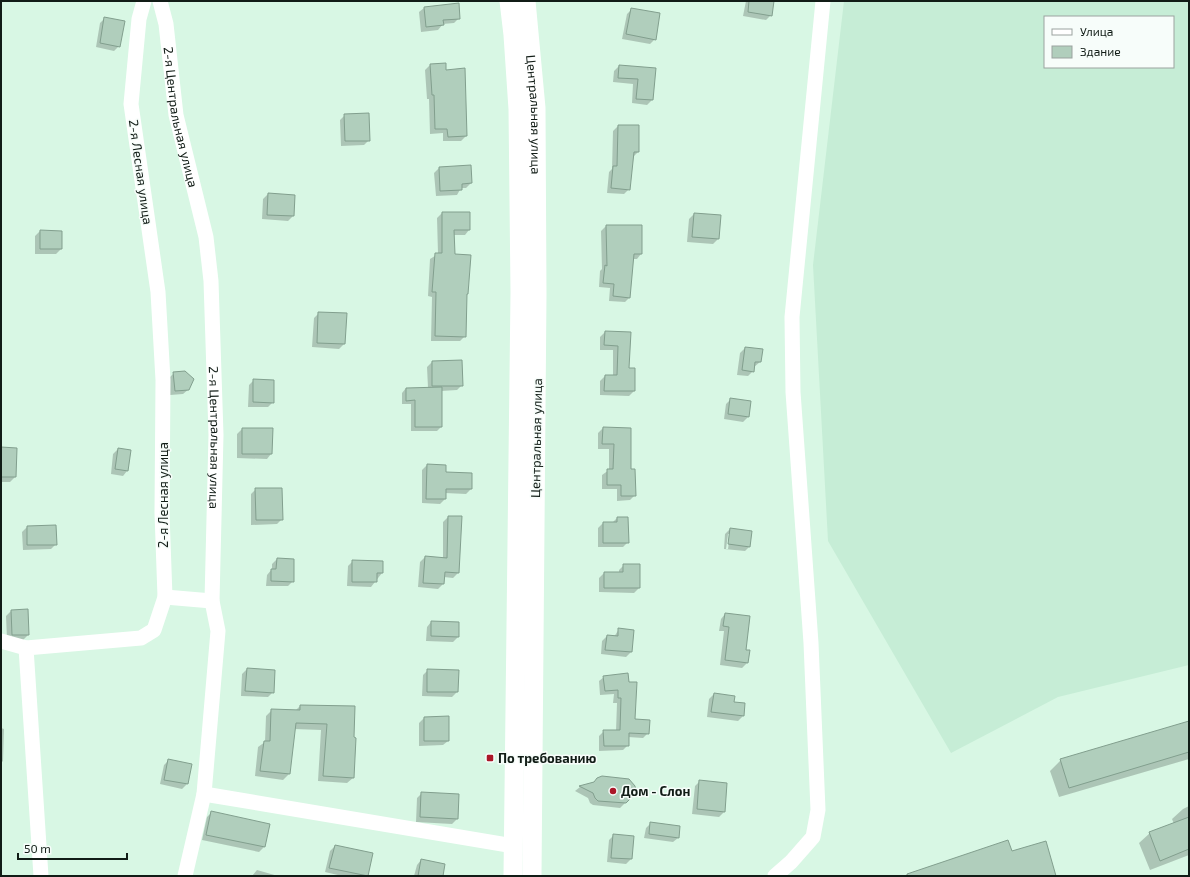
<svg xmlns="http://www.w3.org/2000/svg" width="1190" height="877" font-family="'Exo 2',sans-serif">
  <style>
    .built { fill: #c6edd6; fill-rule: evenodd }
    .shadow { fill: #0003; fill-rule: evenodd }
    .building { fill: #b0cebc; stroke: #829f8e }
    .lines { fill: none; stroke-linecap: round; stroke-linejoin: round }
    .minor { stroke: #fff; stroke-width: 15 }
    .major { stroke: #fff; stroke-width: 19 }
    .poi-dot { fill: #ab1728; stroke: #f7fdfa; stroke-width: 1.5 }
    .labels { text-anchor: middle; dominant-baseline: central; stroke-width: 3; stroke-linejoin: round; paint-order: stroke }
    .street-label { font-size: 13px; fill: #111c16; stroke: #f7fdfa }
    .poi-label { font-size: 13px; font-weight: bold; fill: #111c16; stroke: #f7fdfa; text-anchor: start }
  </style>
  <rect width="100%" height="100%" fill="#d8f7e4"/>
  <path class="built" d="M844 1H1189V665L1058 697 951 753 828 541 813 265ZM1045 17H1173V67H1045Z"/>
  <path class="shadow" d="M746 1H773L771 15 766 20 743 16Z
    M424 8 459 18 454 23 443 24 438 30 421 32 419 12Z
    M632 9 655 39 650 44 622 39 627 14Z
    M105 18 119 46 114 51 96 47 100 23Z
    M445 64V71L466 136 461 141H443V133L430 134 429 99H427L425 70 430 65Z
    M619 66 655 69 652 100 647 105 632 103 633 84 613 82 614 71Z
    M345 115 369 140 364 145 341 146 340 120Z
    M618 126 638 152 633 157 629 189 624 194 607 193 609 172 612 169 613 131Z
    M439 168 471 183 466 188H461L457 195 436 196 434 173Z
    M268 194 293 216 288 221 262 219 263 199Z
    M442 213 469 230 465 235H454V255L467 294 465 296V336L460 341H431L432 297 428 296 430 259 438 254 437 218Z
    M694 214 718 239 713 244 687 242 689 219Z
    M606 226 641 254 637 259H633L630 297 625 302 609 301 610 288 599 287 600 271 602 269 601 231Z
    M40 231 61 249 56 254H35V236Z
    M319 313 346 314 344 344 339 349 312 347 314 318Z
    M605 332 630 333 628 369 634 391 629 396 600 395V381L605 376H613V350H600V337Z
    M745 348 760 362 754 367 753 371 748 376 737 375 740 353Z
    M432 362 462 385 457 390 441 391V427L437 431H411V404H402V393L406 388H428L427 367Z
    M174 373 189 389 183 394 170 395 169 378Z
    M254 380 273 402 268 407H248L249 385Z
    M731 399 748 417 743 422 724 419 726 404Z
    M603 428 630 429V470L635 495 630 500 617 501V489H602V475L609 470V449H598V433Z
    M242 429 271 454 267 459 237 458V434Z
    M1 448 15 477 10 482H1Z
    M118 449 127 471 123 476 111 474 113 454Z
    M427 465 445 473 471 474V489L466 494 445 493V499L440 504 422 503V470Z
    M256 489 282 519 277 524 251 525V494Z
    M448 517 458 573 453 578 444 577 443 584 438 589 418 587 420 562 425 557 443 558V522Z
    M617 518 628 542 623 547H598V528L603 523H612Z
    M27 527 56 544 51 549 23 550 22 532Z
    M730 529 750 546 745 551 724 549 725 534ZM728 534H730L728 549H726Z
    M277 559 293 581 288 586H266L267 575 272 569V564Z
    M352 562H382V573L371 587 347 586 348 566Z
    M624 565 639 588 634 593 599 592V578L604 573H619V570Z
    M11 611 28 635 23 640 7 639 6 616Z
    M725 614 745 651 747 663 742 668 720 665 724 631H719L721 619Z
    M431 622 458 623V637L453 642 426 641 427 627Z
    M619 629 633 630 631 652 626 657 601 654 602 641 607 636 614 637Z
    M247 669 273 692 268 697 241 696 242 674Z
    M428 670 458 671 457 692 452 697 422 696 423 675Z
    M628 674 634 720 648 733 643 738 628 737V745L623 750 599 751V736L604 731H616L617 703H613L614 694 600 695 599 681 604 677Z
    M714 694 733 703 743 716 738 721 707 717 709 699Z
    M300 706 354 707 353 778 347 783 318 781 321 730 294 729 289 774 283 780 255 776 258 747 265 742 266 716 272 710 295 711Z
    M448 717V741L443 745 419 746V723L424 718Z
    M1189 722V759L1059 797 1050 771 1061 760Z
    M1 728 4 729 3 761 1 763Z
    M169 760 187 784 182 789 160 784 164 765Z
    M700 781 724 812 719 817 692 814 695 786Z
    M593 784 635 793 620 808 593 805 590 803 588 798 575 791 580 787Z
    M422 793 457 819 452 824 416 822 417 798Z
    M1189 806V855L1150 870 1139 843 1150 833 1174 824 1172 819 1183 809Z
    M212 812 264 847 259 852 202 840 207 817Z
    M651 823 678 838 673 842 644 838 646 828Z
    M614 835 631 859 626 864 607 862 609 840Z
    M335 846 367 876H342L325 872 330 851Z
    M421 860 442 876H414L417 865Z
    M257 870 278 876H252Z"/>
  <path class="building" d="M749 1H774L772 16 748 12Z
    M459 3 460 19 443 20 444 25 426 27 424 7Z
    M631 8 660 13 656 40 626 34Z
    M104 17 125 21 120 47 100 43Z
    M446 63V70L465 68 467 136 448 137 447 129H435L434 95H432L430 64Z
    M619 65 656 68 653 100 636 99 638 79 618 78Z
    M369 113 370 141H345L344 114Z
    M618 125H639V152H634L630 190 611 188 613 166H617Z
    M471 165 472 183 462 184V190L440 191 439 167Z
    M268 193 295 195 294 216 267 215Z
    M442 212H470V230H454L455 254 471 255 468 294H467L466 337 435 336 436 292H432L435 253H442Z
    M694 213 721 215 719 239 692 237Z
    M606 225H642V254H634L630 298 613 296 614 284 603 283 605 265 607 266Z
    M40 230 62 231V249H40Z
    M318 312 347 313 345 344 317 343Z
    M605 331 631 332 629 368H635V391H604L605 375H617L618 346 604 345Z
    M745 347 763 349 761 362H755L754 372 742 370Z
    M462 360 463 386H432V361Z
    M185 371 194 379 189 390 175 391 173 372Z
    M253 379 274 380V403L253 402Z
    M442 387V427H415V400L406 401V388Z
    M730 398 751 401 749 417 728 414Z
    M603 427 631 428V469H635L636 496H621V485H607V469H613L614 444H602Z
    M242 428H273L272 454H242Z
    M1 447 17 448 16 477H1Z
    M118 448 131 450 128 471 115 469Z
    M427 464 446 465V472L472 473V489H446V499H426Z
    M255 488H282L283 520H256Z
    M448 516H462L459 573 445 572 444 584 423 583 425 556 447 558Z
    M617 517H628L629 543H603V522H617Z
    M56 525 57 545H27V526Z
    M730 528 752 531 750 547 728 544Z
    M277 558 294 559V582L271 581V569H276Z
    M352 560 383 561V573H377V582H352Z
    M623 564H640V588H604V572H623Z
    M28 609 29 635H12L11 610Z
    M725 613 750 616 746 650H750L748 663 725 660 729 627 723 626Z
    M431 621 459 622V637L431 636Z
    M618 628 634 630 632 652 605 650 607 635 618 636Z
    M247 668 275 670 274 693 245 691Z
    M427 669 459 670 458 692H427Z
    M628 673 629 682H637L635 719 650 720 649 734 629 733V746H604L603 730H620L621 698H618V690L605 691 603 676Z
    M714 693 735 696 734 702 745 703 744 716 711 712Z
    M300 705 355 706 354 737 356 738 354 778 323 776 327 724 296 723 290 774 260 771 264 741H270L271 709 300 710Z
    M449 716V741H424V717Z
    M1189 721V752L1069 788 1060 759Z
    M168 759 192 764 188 784 164 780Z
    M602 776 629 779 635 786 636 793 626 803 598 801 595 798 593 793 579 786 594 782 597 778Z
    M699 780 727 783 725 812 697 809Z
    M421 792 459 794 458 819 420 817Z
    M211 811 270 824 265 847 206 835Z
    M1189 817V849L1160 861 1149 832Z
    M650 822 680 826 679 838 649 834Z
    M613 834 634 836 632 859 611 858Z
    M1008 840 1012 851 1046 841 1056 876H907V874Z
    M335 845 373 853 368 876 329 868Z
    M421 859 445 864 443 876H418Z"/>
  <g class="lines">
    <g class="minor">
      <path id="s1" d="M160 1 166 24 176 115 206 237 211 281 216 435 212 601 218 631 204 794 185 876"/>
      <path d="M165 597 212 601"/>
      <path d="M1 641 26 648"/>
      <path d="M204 794 514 846"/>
      <path d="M41 876 26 648 141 638 154 630 165 597 162 513 163 380 158 292 131 104 139 19 144 1"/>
      <path d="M775 876 791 862 813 837 818 810 811 643 793 392 792 317 823 1"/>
    </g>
    <g class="major">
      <path d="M509 1 513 35 518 109 520 292 513 876"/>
      <path id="s2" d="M526 1 536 108 537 294 532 876"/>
    </g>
  </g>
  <g class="poi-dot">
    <rect x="486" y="754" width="8" height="8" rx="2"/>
    <circle cx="613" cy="791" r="4"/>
  </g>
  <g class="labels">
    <g class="street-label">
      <text stroke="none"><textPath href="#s2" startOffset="114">Центральная улица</textPath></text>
      <text stroke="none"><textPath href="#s1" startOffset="118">2-я Центральная улица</textPath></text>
      <text transform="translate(141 172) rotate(82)">2-я Лесная улица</text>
      <text stroke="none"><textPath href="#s1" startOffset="442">2-я Центральная улица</textPath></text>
      <text transform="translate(536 438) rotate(-89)">Центральная улица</text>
      <text transform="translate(163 495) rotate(-90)">2-я Лесная улица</text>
    </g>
    <g class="poi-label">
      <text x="498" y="758">По требованию</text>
      <text x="621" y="791">Дом - Слон</text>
    </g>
  </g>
  <rect width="1190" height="877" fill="none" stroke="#111c16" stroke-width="4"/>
  <rect x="1044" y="16" width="130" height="52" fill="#f7fdfa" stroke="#9ba39f"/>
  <rect x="1052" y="29" width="20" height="6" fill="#ffffff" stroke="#9ba39f"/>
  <text x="1080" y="36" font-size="12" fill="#111c16">Улица</text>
  <rect x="1052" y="46" width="20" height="12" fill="#b0cebc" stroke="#9ba39f"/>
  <text x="1080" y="56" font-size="12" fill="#111c16">Здание</text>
  <path d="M18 853v6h109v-6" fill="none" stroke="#111c16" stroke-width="2"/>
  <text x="24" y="853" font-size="12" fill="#111c16" stroke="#f7fdfa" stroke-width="3" paint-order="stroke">50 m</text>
</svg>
